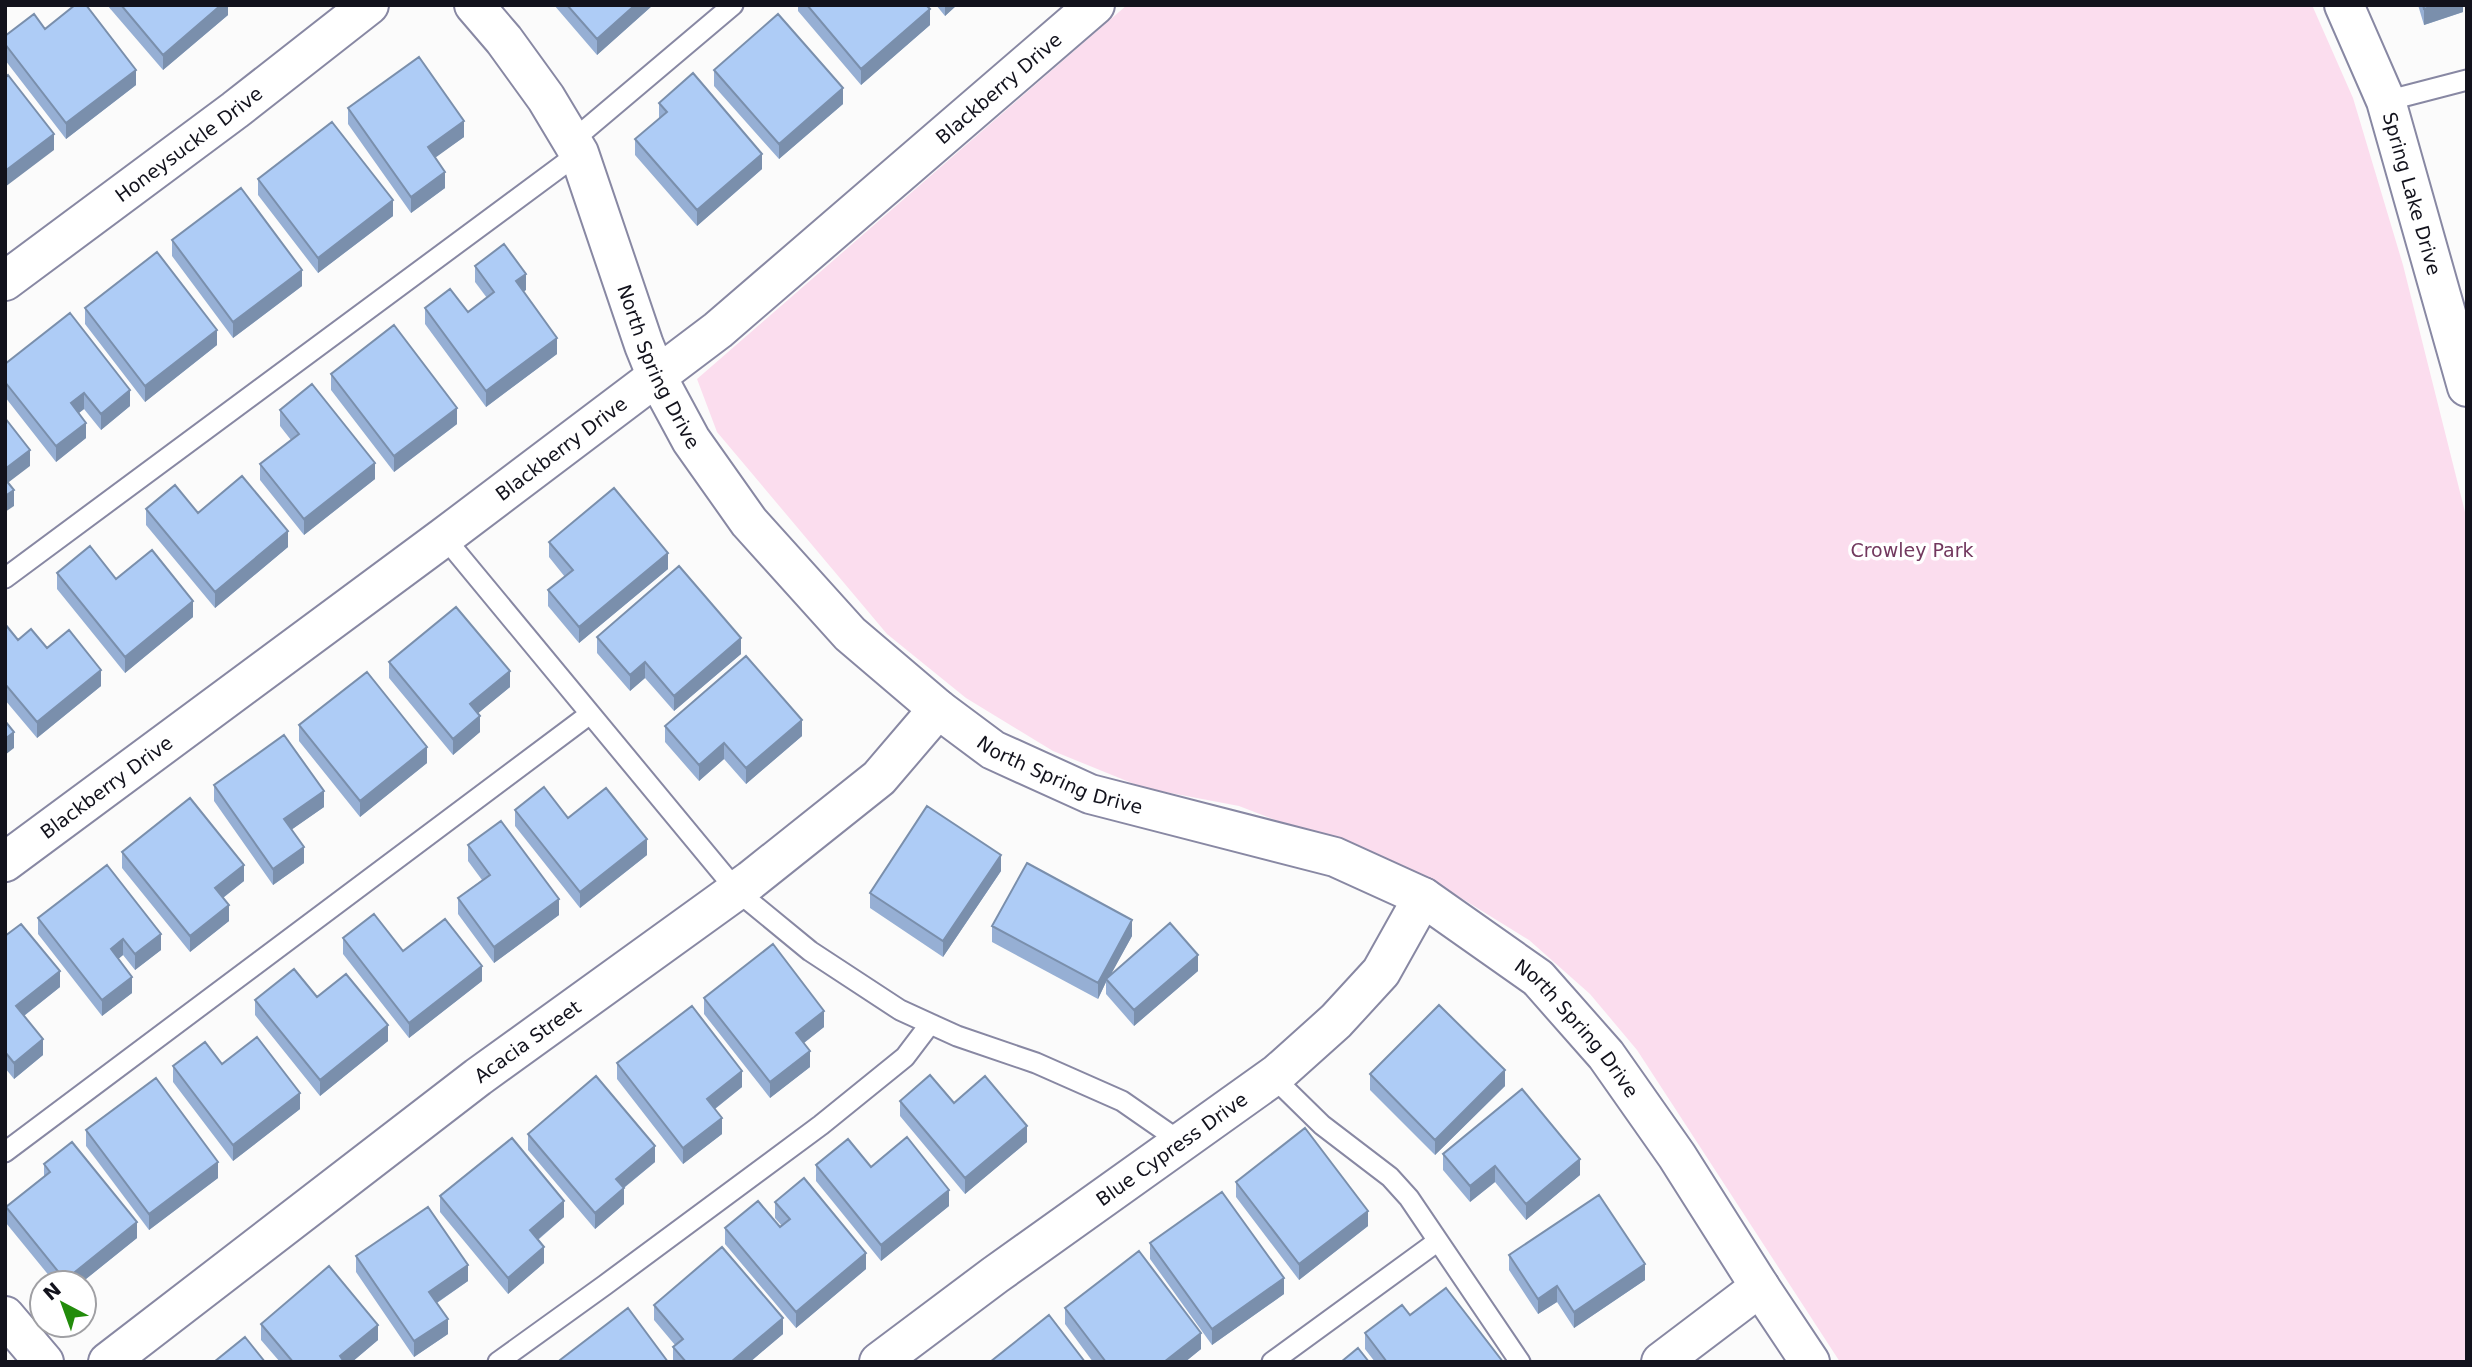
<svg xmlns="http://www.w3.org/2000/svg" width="2472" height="1367" font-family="'DejaVu Sans',sans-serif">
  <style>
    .green { fill: #fbddee }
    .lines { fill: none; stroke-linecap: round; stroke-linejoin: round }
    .service-casing { stroke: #8888a3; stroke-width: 23 }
    .minor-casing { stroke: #8888a3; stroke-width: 42 }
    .tertiary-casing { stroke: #8888a3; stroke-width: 42 }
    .service { stroke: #fff; stroke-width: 19 }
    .minor { stroke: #fff; stroke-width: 38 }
    .tertiary { stroke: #fff; stroke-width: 38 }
    .wall { fill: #96afd4 }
    .shaded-wall { fill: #7a8fac }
    .building { fill: #aeccf6; stroke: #7a8fac; stroke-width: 2 }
    .labels { text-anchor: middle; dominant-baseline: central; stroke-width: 7; stroke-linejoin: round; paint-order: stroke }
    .street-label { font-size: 19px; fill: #12121c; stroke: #fff }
    .park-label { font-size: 19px; fill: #72385e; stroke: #fff }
  </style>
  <rect width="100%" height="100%" fill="#fbfbfb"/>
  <path class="green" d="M1127 5H2312L2353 98 2403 265 2467 520V1362H1840L1637 1050 1590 994 1529 940 1432 880 1239 806 1144 788 1053 751 966 698 887 634 717 432 697 379Z"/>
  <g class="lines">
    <g class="service-casing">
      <path id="service" d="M2386 101 2467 80
        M572 141 733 5
        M444 537 737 891 810 951 900 1010 957 1036 1036 1063 1122 1101 1181 1142
        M5 578 579 153
        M1273 1077 1322 1125 1390 1177 1409 1198 1520 1362
        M5 1152 590 714
        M498 1362 605 1285 821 1125 905 1057 930 1024
        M1272 1362 1438 1241"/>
    </g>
    <g class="minor-casing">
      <g id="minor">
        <path id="s1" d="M5 281 235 110 369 5"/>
        <path id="s2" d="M5 862 444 537 718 330 1095 5"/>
        <path d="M5 1316 44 1362"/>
        <path id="s3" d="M108 1362 478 1077 751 880 879 778 938 709"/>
        <path id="s4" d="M879 1362 995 1275 1278 1073 1336 1021 1381 972 1423 897"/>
        <path d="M1661 1362 1760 1287"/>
      </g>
    </g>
    <g class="tertiary-casing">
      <g id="tertiary">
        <path id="s5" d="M474 5 504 40 546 98 579 153 644 345 657 377 691 440 749 522 850 634 938 709 993 750 1090 794 1335 857 1423 897 1538 978 1606 1055 1677 1156 1760 1287 1810 1362"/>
        <path id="s6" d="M2344 5 2386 101 2467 387"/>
      </g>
    </g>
    <use href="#service" class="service"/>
    <use href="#minor" class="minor"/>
    <use href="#tertiary" class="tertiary"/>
  </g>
  <path class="wall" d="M107 5H228V15L163 70Z
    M554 5H653L597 55Z
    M798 5H926L930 25 861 85 798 11Z
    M936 5H957L945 16Z
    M2418 5H2463V12L2424 25Z
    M45 29 136 85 66 139 5 60V36Z
    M714 70 843 104 779 159 714 86Z
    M659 103 762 169 697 226 635 155V139L659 119Z
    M348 108 464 137 435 157 445 188 411 213 348 124Z
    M258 179 393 216 318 273 258 195Z
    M172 240 302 286 233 338 172 256Z
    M475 266 526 290 523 291 557 354 486 407 425 324V308L468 312 487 298 475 282Z
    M85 308 217 345 145 402 85 324Z
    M5 364 130 406 101 430 84 409 79 413 86 438 56 462 5 397Z
    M331 374 457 424 394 472 331 390Z
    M280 410 375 479 304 535 260 480V464L291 440 280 426Z
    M146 509 198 513 288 547 215 608 146 525Z
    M549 542 668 569 579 643 548 606V590L565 577 549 557Z
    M57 573 116 579 193 617 125 673 57 589Z
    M5 624 18 640 47 648 101 686 37 738 5 700Z
    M597 637 741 654 674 711 645 678 630 691 597 653Z
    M389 662 510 687 478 713 480 732 453 755 389 678Z
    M299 725 427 763 360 817 299 741Z
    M665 726 802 736 746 784 724 759 699 781 665 742Z
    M214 785 324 807 292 829 304 863 273 885 214 801Z
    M515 810 568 818 647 855 580 908 515 826Z
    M468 845 559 915 494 963 458 914V898L482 880 468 861Z
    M122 852 244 881 223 898 229 921 190 952 122 868Z
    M107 865 161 950 135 970 123 955 118 959 132 993 102 1016 38 934V918Z
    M1001 871 943 957 870 908V893Z
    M992 926 1132 936 1110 975 1198 971 1134 1026 1106 994V982L1098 999 992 942Z
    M5 936 60 987 24 1016 43 1055 14 1079 5 1068Z
    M343 938 403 951 482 981 409 1038 343 954Z
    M317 997 388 1041 320 1096 255 1015V1000Z
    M704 998 824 1027 804 1043 810 1067 770 1098 704 1014Z
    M617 1063 742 1087 715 1109 722 1134 683 1164 617 1079Z
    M222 1064 300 1109 233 1161 173 1082V1066Z
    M1370 1074 1505 1086 1435 1155 1370 1090Z
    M900 1101 954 1103 1027 1142 965 1194 900 1116Z
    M86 1130 218 1178 149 1230 86 1146Z
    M528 1134 655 1162 624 1188V1204L595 1229 528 1150Z
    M1443 1154 1580 1175 1526 1220 1495 1182 1470 1202 1443 1170Z
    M44 1164 137 1238 81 1283H55L6 1223V1207L44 1176Z
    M816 1165 871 1167 949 1206 881 1261 816 1181Z
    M1236 1182 1368 1226 1299 1280 1236 1197Z
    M440 1196 564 1217 538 1240 544 1263 508 1294 440 1212Z
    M775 1202 866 1269 796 1328 725 1244V1228L780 1227 782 1226 775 1218Z
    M1150 1243 1284 1294 1212 1345 1150 1259Z
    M1509 1255 1645 1280 1574 1328 1557 1302 1538 1314 1509 1270Z
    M356 1256 468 1281 437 1303 448 1334 414 1357 356 1272Z
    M654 1305 783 1334 750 1362H673V1347L675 1345 654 1320Z
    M1065 1308 1201 1349 1185 1362H1093L1065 1324Z
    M1410 1315 1503 1362H1375L1365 1349V1333Z
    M261 1324 378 1340 352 1362H280L261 1340Z"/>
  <path class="shaded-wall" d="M221 5H228V15L163 70V55Z
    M635 5H653L597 55V39Z
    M945 5H957L945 16Z
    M2436 5H2463V12L2424 25V9Z
    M930 9V25L861 85V69Z
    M136 70V85L66 139V123Z
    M843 88V104L779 159V144Z
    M464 121V137L428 163V147Z
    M54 134V150L5 187V171Z
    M762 154V169L697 226V210Z
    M445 172V188L411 213V197Z
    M393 200V216L318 273V258Z
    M302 270V286L233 338V322Z
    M526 274V290L516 297V281Z
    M217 330V345L145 402V386Z
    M557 338V354L486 407V391Z
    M130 390V406L101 430V414Z
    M84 393V409L71 419V403Z
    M457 408V424L394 472V456Z
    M86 423V438L56 462V446Z
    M30 450V466L5 485V469Z
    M375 463V479L304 535V519Z
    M14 490V506L5 512V496Z
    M288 531V547L215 608V592Z
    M668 553V569L579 643V627Z
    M193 601V617L125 673V657Z
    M741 638V654L674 711V696Z
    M645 662V678L630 691V675Z
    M101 670V686L37 738V722Z
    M510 671V687L470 720V704Z
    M480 716V732L453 755V739Z
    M802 720V736L746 784V768Z
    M14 732V748L5 755V739Z
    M724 743V759L699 781V765Z
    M427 747V763L360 817V801Z
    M324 791V807L284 835V819Z
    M647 839V855L580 908V892Z
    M304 847V863L273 885V869Z
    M1001 855V871L943 957V941Z
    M244 865V881L215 904V888Z
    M559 899V915L494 963V947Z
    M229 905V921L190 952V936Z
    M1132 920V936L1108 980 1106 979V982L1098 999V983Z
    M161 934V950L135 970V954Z
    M123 939V955L111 965V949Z
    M1198 955V971L1134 1026V1010Z
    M482 966V981L409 1038V1023Z
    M60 971V987L16 1022V1006Z
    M132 977V993L102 1016V1000Z
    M824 1011V1027L796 1049V1033Z
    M388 1025V1041L320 1096V1080Z
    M43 1039V1055L14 1079V1063Z
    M810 1051V1067L770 1098V1082Z
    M1505 1070V1086L1435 1155V1140Z
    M742 1071V1087L707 1115V1099Z
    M300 1093V1109L233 1161V1145Z
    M722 1118V1134L683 1164V1148Z
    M1027 1126V1142L965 1194V1178Z
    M655 1146V1162L616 1194V1179Z
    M1580 1159V1175L1526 1220V1204Z
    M218 1162V1178L149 1230V1214Z
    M1495 1166V1182L1470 1202V1186Z
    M624 1188V1204L595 1229V1213Z
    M949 1190V1206L881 1261V1245Z
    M564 1201V1217L530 1246V1230Z
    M1368 1211V1226L1299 1280V1264Z
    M137 1222V1238L81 1283H65V1280Z
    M544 1247V1263L508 1294V1278Z
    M866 1253V1269L796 1328V1312Z
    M1645 1264V1280L1574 1328V1312Z
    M468 1265V1281L429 1308V1292Z
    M1284 1278V1294L1212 1345V1329Z
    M1557 1286V1302L1538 1314V1299Z
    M783 1318V1334L750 1362H731Z
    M448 1319V1334L414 1357V1341Z
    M378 1325V1340L352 1362H340V1356Z
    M1201 1333V1349L1185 1362H1164Z"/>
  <path class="building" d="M75 5H86L136 70 66 123 5 44V36L34 14 45 29Z
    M121 5H221L163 55Z
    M567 5H635L597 39Z
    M807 5H926L930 9 861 69Z
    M2423 5H2436L2424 9Z
    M778 14 843 88 779 144 714 70Z
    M419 57 464 121 428 147 445 172 411 197 348 108Z
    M693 73 762 154 697 210 635 139 667 112 659 103Z
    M8 75 54 134 5 171V78Z
    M332 122 393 200 318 258 258 179Z
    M241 188 302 270 233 322 172 240Z
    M504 244 526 274 516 281 557 338 486 391 425 308 450 289 468 312 494 292 475 266Z
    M157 252 217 330 145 386 85 308Z
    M70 313 130 390 101 414 84 393 71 403 86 423 56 446 5 382V364Z
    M394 325 457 408 394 456 331 374Z
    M312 384 375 463 304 519 260 464 299 434 280 410Z
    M5 418 30 450 5 469Z
    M242 476 288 531 215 592 146 509 175 485 198 513Z
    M5 479 14 490 5 496Z
    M614 488 668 553 579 627 548 590 573 570 549 542Z
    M90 546 116 579 152 550 193 601 125 657 57 573Z
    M679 566 741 638 674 696 645 662 630 675 597 637Z
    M456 607 510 671 470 704 480 716 453 739 389 662Z
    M5 624 18 640 31 629 47 648 69 630 101 670 37 722 5 684Z
    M746 656 802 720 746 768 724 743 699 765 665 726Z
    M367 672 427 747 360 801 299 725Z
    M5 721 14 732 5 739Z
    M284 735 324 791 284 819 304 847 273 869 214 785Z
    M544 787 568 818 606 788 647 839 580 892 515 810Z
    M190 798 244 865 215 888 229 905 190 936 122 852Z
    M927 806 1001 855 943 941 870 893Z
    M501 821 559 899 494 947 458 898 490 875 468 845Z
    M1027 863 1132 920 1098 983 992 926Z
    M107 865 161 934 135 954 123 939 111 949 132 977 102 1000 38 918Z
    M374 914 403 951 445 919 482 966 409 1023 343 938Z
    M1170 923 1198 955 1134 1010 1106 979Z
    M21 924 60 971 16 1006 43 1039 14 1063 5 1052V936Z
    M773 944 824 1011 796 1033 810 1051 770 1082 704 998Z
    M294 969 317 997 346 974 388 1025 320 1080 255 1000Z
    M1439 1005 1505 1070 1435 1140 1370 1074Z
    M692 1006 742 1071 707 1099 722 1118 683 1148 617 1063Z
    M257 1037 300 1093 233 1145 173 1066 205 1042 222 1064Z
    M930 1075 954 1103 985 1076 1027 1126 965 1178 900 1101Z
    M596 1076 655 1146 616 1179 624 1188 595 1213 528 1134Z
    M156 1078 218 1162 149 1214 86 1130Z
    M1522 1089 1580 1159 1526 1204 1495 1166 1470 1186 1443 1154Z
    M1305 1128 1368 1211 1299 1264 1236 1182Z
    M907 1137 949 1190 881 1245 816 1165 848 1139 871 1167Z
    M512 1138 564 1201 530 1230 544 1247 508 1278 440 1196Z
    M72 1142 137 1222 65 1280 6 1207 50 1172 44 1164Z
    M804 1178 866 1253 796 1312 725 1228 758 1201 780 1227 790 1219 775 1202Z
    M1222 1192 1284 1278 1212 1329 1150 1243Z
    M1599 1195 1645 1264 1574 1312 1557 1286 1538 1299 1509 1255Z
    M428 1207 468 1265 429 1292 448 1319 414 1341 356 1256Z
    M722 1247 783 1318 731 1362H686L673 1347 683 1339 654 1305Z
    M1139 1251 1201 1333 1164 1362H1106L1065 1308Z
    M329 1266 378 1325 340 1356 344 1362H293L261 1324Z
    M1446 1288 1503 1362H1387L1365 1333 1402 1305 1410 1315Z
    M628 1308 668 1362H561L560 1360Z
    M1049 1315 1085 1362H990Z
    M245 1337 265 1362H214Z
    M1358 1348 1369 1362H1341Z"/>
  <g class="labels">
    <g class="street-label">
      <text stroke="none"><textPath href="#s2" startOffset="1260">Blackberry Drive</textPath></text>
      <text stroke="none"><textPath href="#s1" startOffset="229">Honeysuckle Drive</textPath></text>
      <text stroke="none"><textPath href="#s6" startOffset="201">Spring Lake Drive</textPath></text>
      <text stroke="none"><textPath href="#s5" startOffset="410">North Spring Drive</textPath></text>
      <text stroke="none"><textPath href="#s2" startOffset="693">Blackberry Drive</textPath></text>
      <text stroke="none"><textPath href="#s5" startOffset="998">North Spring Drive</textPath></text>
      <text stroke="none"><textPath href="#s2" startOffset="126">Blackberry Drive</textPath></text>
      <text stroke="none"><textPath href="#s5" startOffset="1586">North Spring Drive</textPath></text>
      <text stroke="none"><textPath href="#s3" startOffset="528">Acacia Street</textPath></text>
      <text stroke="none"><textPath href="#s4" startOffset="362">Blue Cypress Drive</textPath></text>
    </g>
    <g class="park-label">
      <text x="1912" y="550">Crowley Park</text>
    </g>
  </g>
  <rect width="2472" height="1367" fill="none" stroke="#12121c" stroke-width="14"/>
  <g transform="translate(63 1304) rotate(319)"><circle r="33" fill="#ffffff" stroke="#a0a0a4" stroke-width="2"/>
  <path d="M0-5L12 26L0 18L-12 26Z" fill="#228c0b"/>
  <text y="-10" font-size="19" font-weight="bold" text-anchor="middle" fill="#12121c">N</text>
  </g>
</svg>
